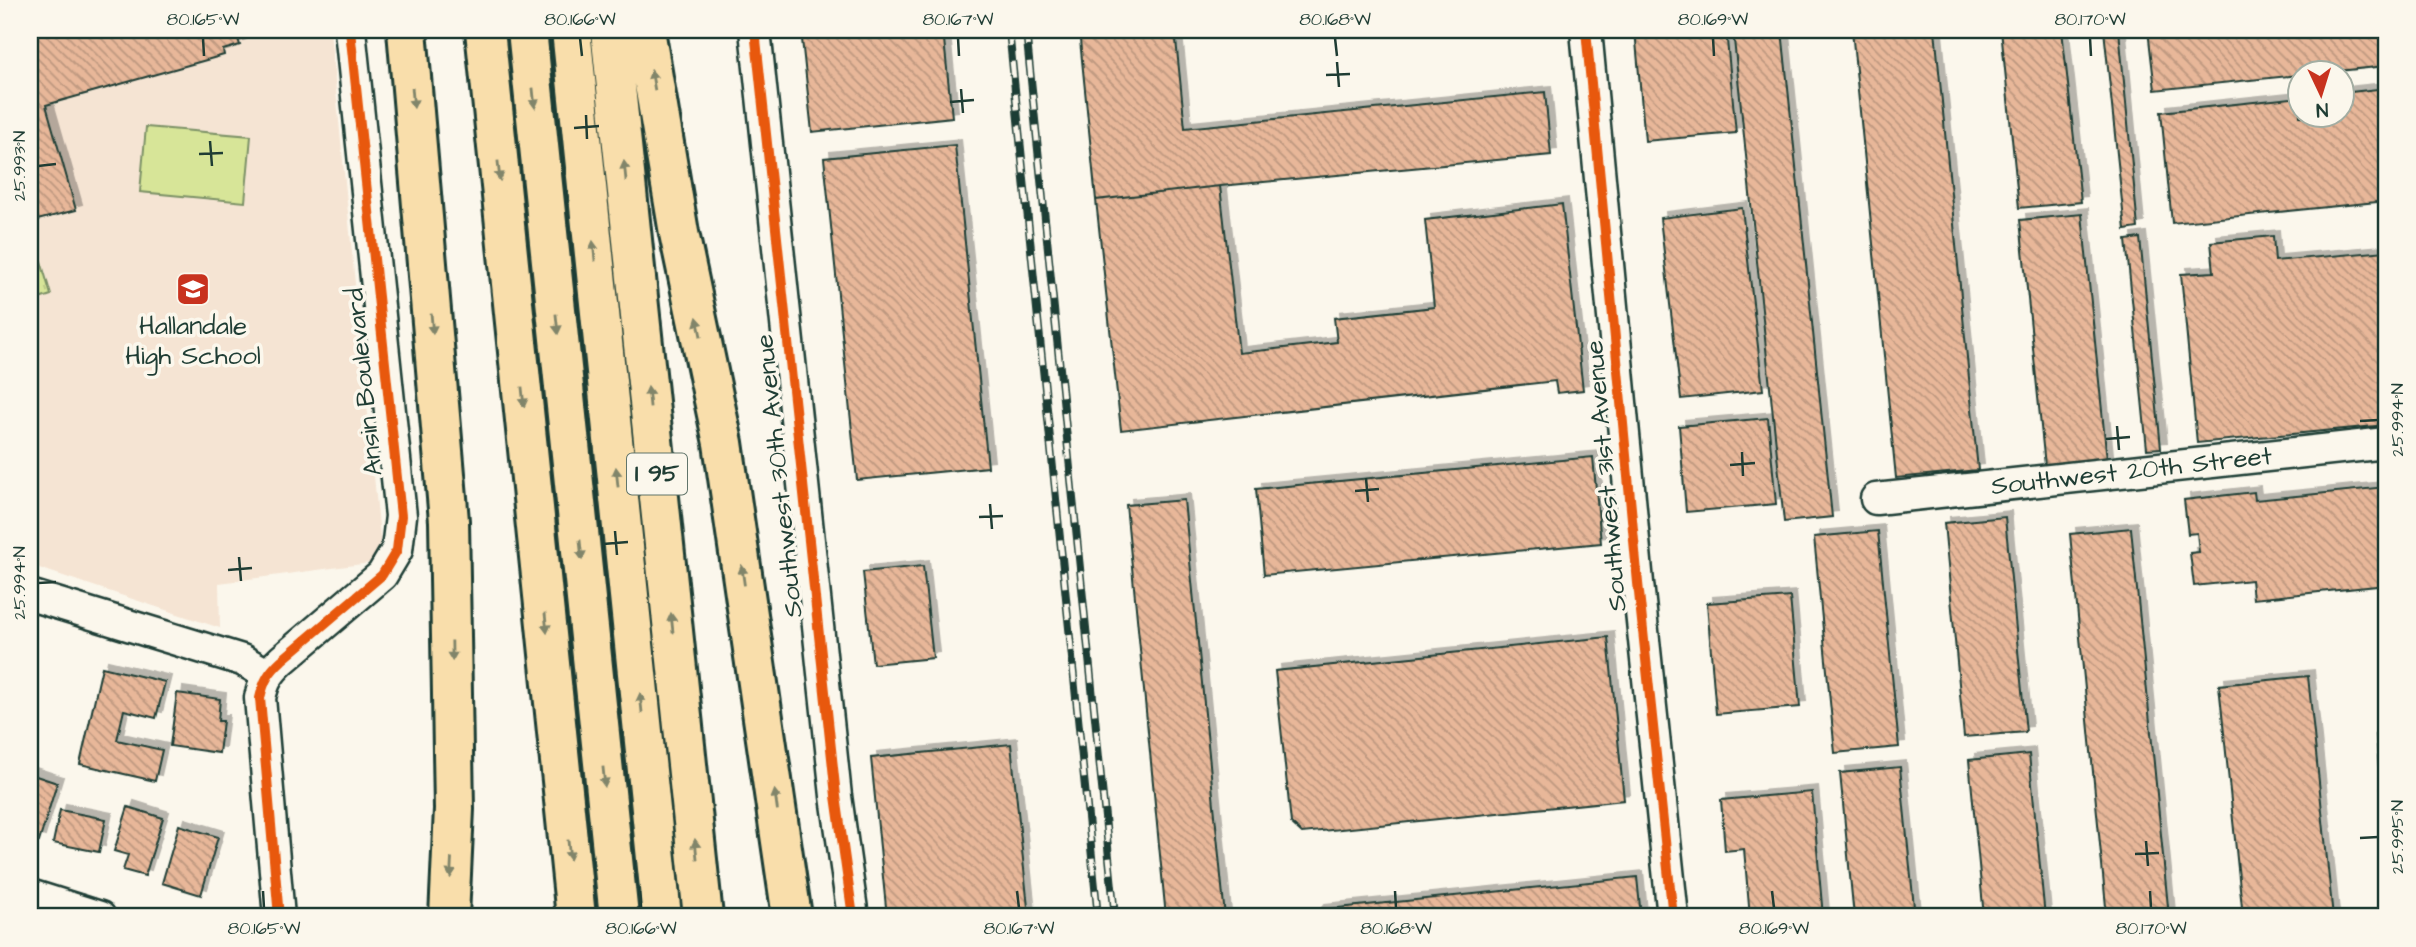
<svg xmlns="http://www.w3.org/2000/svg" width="2416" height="947" font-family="'Architects Daughter',sans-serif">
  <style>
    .built { fill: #f5e4d3 }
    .park { fill: url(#park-tufts); stroke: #7b9166; stroke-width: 2 }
    .pitch { fill: #d7e598; stroke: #7b9166; stroke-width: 2 }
    .building { fill: url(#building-back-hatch); stroke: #1f3d34; stroke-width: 2; filter: url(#shadow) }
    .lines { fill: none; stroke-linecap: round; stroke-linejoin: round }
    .minor-casing { stroke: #1f3d34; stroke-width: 35 }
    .motorway-casing { stroke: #1f3d34; stroke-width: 44 }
    .minor { stroke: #fbf7ec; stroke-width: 30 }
    .motorway { stroke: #f9deab; stroke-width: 38 }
    .rail-casing { stroke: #1f3d34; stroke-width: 8 }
    .rail { stroke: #fbf7ec; stroke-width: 5; stroke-dasharray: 16; stroke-linecap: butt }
    .cycleway-casing { stroke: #fbf7ec; stroke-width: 15 }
    .cycleway { stroke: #e8590c; stroke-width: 10 }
    .oneway { fill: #81856a }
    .ticks { fill: none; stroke: #1f3d34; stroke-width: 2.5 }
    .labels { text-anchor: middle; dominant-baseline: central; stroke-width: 7; stroke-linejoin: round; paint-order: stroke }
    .shield { fill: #fbf7ec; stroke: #61756b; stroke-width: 2 }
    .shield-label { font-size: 24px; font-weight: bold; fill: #1f3d34 }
    .poi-label { font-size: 26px; fill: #1f3d34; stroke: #fbf7ec }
    .street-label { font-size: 26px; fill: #1f3d34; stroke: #fbf7ec }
    .neatline { fill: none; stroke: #1f3d34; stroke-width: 2.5 }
    .ticks-label { font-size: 18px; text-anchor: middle; fill: #1f3d34 }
  </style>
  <defs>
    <pattern id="park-tufts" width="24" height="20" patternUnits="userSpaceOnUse" patternTransform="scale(1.75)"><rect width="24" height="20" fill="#d7e598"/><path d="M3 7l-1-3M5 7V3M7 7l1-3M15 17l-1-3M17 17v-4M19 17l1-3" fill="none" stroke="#b8c584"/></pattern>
    <pattern id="building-back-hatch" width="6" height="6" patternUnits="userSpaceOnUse" patternTransform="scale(1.75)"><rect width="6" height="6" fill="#e8b799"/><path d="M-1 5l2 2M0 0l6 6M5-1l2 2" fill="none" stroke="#bb967e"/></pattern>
    <filter id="shadow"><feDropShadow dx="6" dy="-6" stdDeviation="0" flood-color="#0004"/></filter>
  </defs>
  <rect width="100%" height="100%" fill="#fbf7ec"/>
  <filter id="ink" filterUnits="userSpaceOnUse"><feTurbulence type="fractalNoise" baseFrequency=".0143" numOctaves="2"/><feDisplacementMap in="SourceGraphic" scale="14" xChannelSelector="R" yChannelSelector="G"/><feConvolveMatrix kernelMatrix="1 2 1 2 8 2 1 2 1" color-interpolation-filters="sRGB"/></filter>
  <g filter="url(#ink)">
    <path class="built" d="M30 30H330L381 547 377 562 219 583 220 628 30 565Z"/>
    <path class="park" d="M30 224 51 295 30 302Z"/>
    <path class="pitch" d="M146 127 251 136 245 202 140 192Z"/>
    <path class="building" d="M30 30H235L240 45 223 50 224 55 46 105 76 210 30 222Z
      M705 30H731V31L705 33Z
      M801 30H943L952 117 812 132Z
      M1079 30H1175L1185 128 1545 92 1551 155 1220 186 1096 200Z
      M1635 30H1726L1736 133 1645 141Z
      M1733 30H1782L1832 517 1784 522Z
      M1852 30H1935L1978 470 1896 478Z
      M2001 30H2062L2081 202 2019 208Z
      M2104 30H2119L2138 228 2125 230Z
      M2148 30H2386V66L2155 90Z
      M2386 88V201L2172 223 2161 112 2300 97V116H2342V93Z
      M955 145 988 467 857 480 824 158Z
      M1220 186 1239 353 1337 342 1334 318 1434 307 1425 220 1562 204 1583 390 1557 393 1555 381 1121 430 1096 200Z
      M1742 208 1763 390 1681 399 1660 218Z
      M2082 214 2107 460 2045 466 2020 220Z
      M2273 236 2275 261 2386 251V425L2197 443 2181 274 2214 272 2211 242Z
      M2140 238 2161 448 2147 449 2126 240Z
      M1768 418 1776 504 1686 512 1679 426Z
      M1593 457 1601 543 1264 575 1256 489Z
      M2386 487V585L2253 599 2251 580 2194 586 2190 553 2199 552 2197 533 2188 534 2184 500 2254 492 2255 500Z
      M1184 500 1225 917H1166L1126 505Z
      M2005 517 2026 732 1964 737 1944 523Z
      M2131 528 2169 917H2107L2070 534Z
      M1878 531 1899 747 1835 753 1814 537Z
      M923 566 933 658 873 664 863 572Z
      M1790 597 1800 707 1716 714 1707 603Z
      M1608 637 1624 800 1302 833 1291 823 1275 671Z
      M102 667 165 682 156 718 124 710 117 740 162 750 155 781 80 764Z
      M2308 676 2333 917H2243L2219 685Z
      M177 693 220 699 218 721H223L219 753 170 746Z
      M2386 734V843L2376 735Z
      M1011 744 1029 917H887L871 758Z
      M2029 754 2045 917H1984L1969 760Z
      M1900 767 1915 917H1854L1840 773Z
      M30 774 57 783 39 842 30 839Z
      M1812 792 1823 917H1750L1744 849 1725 851 1721 800Z
      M128 807 163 818 145 876 123 870 128 855 114 851Z
      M60 810 106 819 99 852 53 843Z
      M179 825 218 837 201 895 162 883Z
      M1637 877 1641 917H1313L1319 910Z"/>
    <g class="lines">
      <g class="minor-casing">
        <g id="minor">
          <path d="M755 30 836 796 853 917"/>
          <path d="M1586 30 1638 583 1673 917"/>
          <path id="s1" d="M1876 499 2386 443"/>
          <path d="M30 595 242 660 267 674"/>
          <path d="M30 895 100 917"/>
          <path d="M279 917 260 698C264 680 269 672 282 660L382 575 397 550 401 516 350 30"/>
        </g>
      </g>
      <g class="motorway-casing">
        <path id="motorway" d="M407 30 449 521 454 809 449 917
          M485 30 576 917
          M527 30 619 917
          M571 30 662 917
          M610 30 703 917
          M645 30 679 233 723 443 792 917"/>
      </g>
      <use href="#minor" class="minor"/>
      <use href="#motorway" class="motorway"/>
      <g class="rail-casing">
        <path id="rail" d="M1009 30 1098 917
          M1026 30 1115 917"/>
      </g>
      <use href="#rail" class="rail"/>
      <g class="cycleway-casing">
        <path id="cycleway" d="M755 30 836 796 853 917
          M1586 30 1638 583 1673 917
          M279 917 260 698C264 680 269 672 282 660L382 575 397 550 401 516 350 30"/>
      </g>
      <use href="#cycleway" class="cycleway"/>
    </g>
    <defs><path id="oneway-solid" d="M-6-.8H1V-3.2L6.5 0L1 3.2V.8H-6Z" transform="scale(1.75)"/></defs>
    <g class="oneway">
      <use href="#oneway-solid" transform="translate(653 80) rotate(-100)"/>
      <use href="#oneway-solid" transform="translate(413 98) rotate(85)"/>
      <use href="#oneway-solid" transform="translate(534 98) rotate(84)"/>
      <use href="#oneway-solid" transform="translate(499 171) rotate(84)"/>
      <use href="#oneway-solid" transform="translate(625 171) rotate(-96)"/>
      <use href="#oneway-solid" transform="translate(594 251) rotate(-96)"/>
      <use href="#oneway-solid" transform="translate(432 324) rotate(85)"/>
      <use href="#oneway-solid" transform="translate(557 324) rotate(84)"/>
      <use href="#oneway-solid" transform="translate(699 327) rotate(-102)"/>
      <use href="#oneway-solid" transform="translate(523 397) rotate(84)"/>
      <use href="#oneway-solid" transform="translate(649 397) rotate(-96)"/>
      <use href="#oneway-solid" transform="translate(617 477) rotate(-96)"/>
      <use href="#oneway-solid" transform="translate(581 550) rotate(84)"/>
      <use href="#oneway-solid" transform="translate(743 575) rotate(-98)"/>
      <use href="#oneway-solid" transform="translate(546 623) rotate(84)"/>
      <use href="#oneway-solid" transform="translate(672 623) rotate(-96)"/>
      <use href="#oneway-solid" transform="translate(452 651) rotate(89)"/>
      <use href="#oneway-solid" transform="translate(641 703) rotate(-96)"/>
      <use href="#oneway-solid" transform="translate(604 777) rotate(84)"/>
      <use href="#oneway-solid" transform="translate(776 800) rotate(-98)"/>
      <use href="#oneway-solid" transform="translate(696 849) rotate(-96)"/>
      <use href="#oneway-solid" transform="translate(569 850) rotate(84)"/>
      <use href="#oneway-solid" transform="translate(451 868) rotate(93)"/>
    </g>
  </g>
  <path class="ticks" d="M203 38 204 56M580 38 582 56M958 38 959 56M1335 38 1337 56M1713 38 1714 56M2090 38 2091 56M1337 62 1339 87M1326 75 1350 74M961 89 963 113M950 102 974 100M586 115 587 139M574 128 599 126M210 141 212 166M199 154 223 153M38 166 56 164M2360 421 2378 420M2117 426 2119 450M2106 439 2130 437M1742 452 1743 476M1730 465 1755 463M1366 478 1368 502M1355 491 1379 489M990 504 992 529M979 517 1003 516M615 531 617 555M603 544 628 542M239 557 241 581M228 570 252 568M38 583 56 582M2360 838 2378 837M2146 841 2148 866M2135 854 2159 853M263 891 264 908M640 891 641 908M1017 891 1019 908M1395 891 1396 908M1772 891 1774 908M2150 891 2151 908"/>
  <defs>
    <g id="school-square" transform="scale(1.75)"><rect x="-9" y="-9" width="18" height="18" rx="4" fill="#c8321e" stroke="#fbf7ec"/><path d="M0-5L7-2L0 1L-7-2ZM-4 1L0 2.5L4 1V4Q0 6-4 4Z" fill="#fff"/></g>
  </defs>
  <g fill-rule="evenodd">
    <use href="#school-square" x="193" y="289"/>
  </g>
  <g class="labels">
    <rect class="shield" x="627" y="453.5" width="60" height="41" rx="5"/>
    <g class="shield-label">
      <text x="657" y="474">I 95</text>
    </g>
    <g class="poi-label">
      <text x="193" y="326">Hallandale<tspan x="193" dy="30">High School</tspan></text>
    </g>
    <g class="street-label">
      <text transform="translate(364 382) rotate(-96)">Ansin Boulevard</text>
      <text stroke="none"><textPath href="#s1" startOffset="257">Southwest 20th Street</textPath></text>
      <text transform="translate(779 476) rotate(-96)">Southwest 30th Avenue</text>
      <text transform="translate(1606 476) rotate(-95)">Southwest 31st Avenue</text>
    </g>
  </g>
  <rect width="2416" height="947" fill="none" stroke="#fbf7ec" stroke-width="77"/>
  <g transform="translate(2321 94) rotate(176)"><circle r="33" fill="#fbf7ec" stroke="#a3ada2" stroke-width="2"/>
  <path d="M0-5L12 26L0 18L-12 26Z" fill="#c8321e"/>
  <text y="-10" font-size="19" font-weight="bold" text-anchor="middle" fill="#1f3d34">N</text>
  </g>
  <rect x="38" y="38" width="2340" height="870" class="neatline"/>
  <g class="ticks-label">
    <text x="203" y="25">80.165°W</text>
    <text x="580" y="25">80.166°W</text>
    <text x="958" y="25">80.167°W</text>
    <text x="1335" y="25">80.168°W</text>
    <text x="1713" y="25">80.169°W</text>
    <text x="2090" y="25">80.170°W</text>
    <text transform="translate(19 166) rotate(-90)" y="6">25.993°N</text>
    <text transform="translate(2397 420) rotate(-90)" y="6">25.994°N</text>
    <text transform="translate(19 583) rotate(-90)" y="6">25.994°N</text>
    <text transform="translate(2397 837) rotate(-90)" y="6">25.995°N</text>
    <text x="264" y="934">80.165°W</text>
    <text x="641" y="934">80.166°W</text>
    <text x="1019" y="934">80.167°W</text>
    <text x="1396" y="934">80.168°W</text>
    <text x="1774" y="934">80.169°W</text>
    <text x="2151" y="934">80.170°W</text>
  </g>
</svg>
